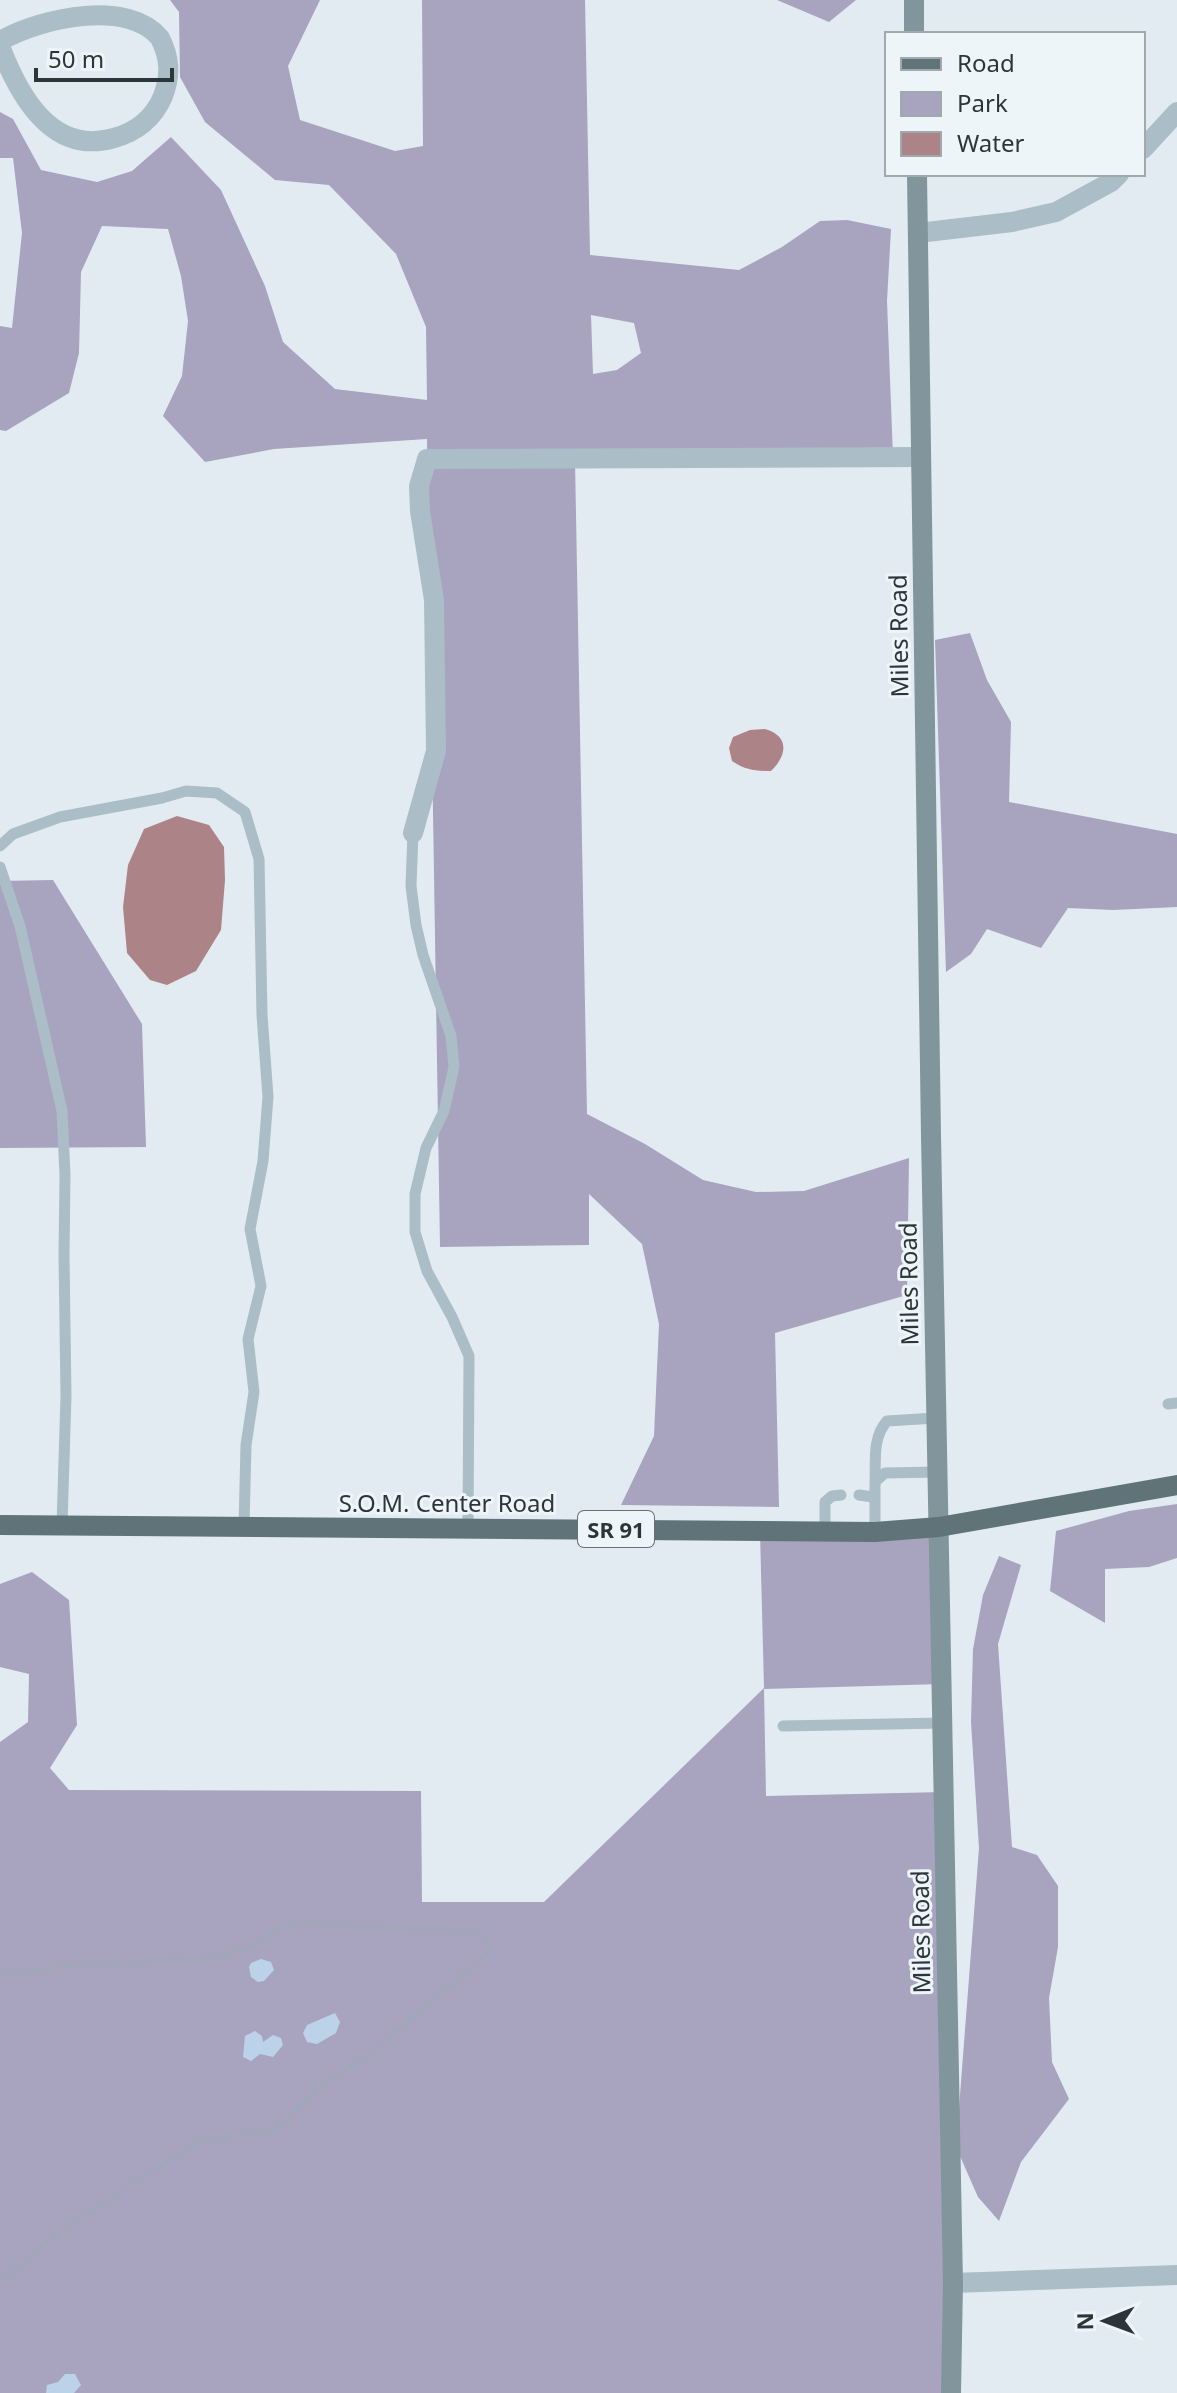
<svg xmlns="http://www.w3.org/2000/svg" width="1177" height="2393" font-family="'Noto Sans',sans-serif">
  <style>
    .green { fill: #a8a3bf; fill-rule: evenodd }
    .sand { fill: #bcd2e9 }
    .water { fill: #ac8387 }
    .lines { fill: none; stroke-linecap: round; stroke-linejoin: round }
    .path { stroke: #99acb4; stroke-width: 3; stroke-dasharray: 4 4; stroke-linecap: butt }
    .lane { stroke: #abbdc6; stroke-width: 11 }
    .street { stroke: #abbdc6; stroke-width: 20 }
    .secondary { stroke: #80969c; stroke-width: 20 }
    .primary { stroke: #5f7378; stroke-width: 20 }
    .labels { text-anchor: middle; dominant-baseline: central; stroke-width: 6; stroke-linejoin: round; paint-order: stroke }
    .shield { fill: #eef5f9; stroke: #666f72; stroke-width: 2 }
    .shield-label { font-size: 22px; font-weight: bold; fill: #2c3638 }
    .street-label { font-size: 24px; fill: #2c3638; stroke: #eef5f9 }
  </style>
  <rect width="100%" height="100%" fill="#e2ebf1"/>
  <path class="green" d="M170 0H320L288 66 300 120 395 151 423 146 422 0H585L590 255 739 270 782 247 820 221 847 220 891 229 887 301 893 457 575 460 587 1114 645 1144 703 1180 756 1192 804 1191 909 1158 907 1295 775 1333 779 1507 621 1505 654 1436 659 1324 642 1244 589 1194V1245L440 1247 427 439 274 449 205 462 163 416 182 376 188 321 181 276 168 229 102 226 81 272 79 353 69 393 6 431 0 430V326L12 328 22 233 13 158H0V112L13 119 41 170 97 182 132 171 171 137 221 190 265 286 283 342 335 389 427 400 426 327 396 254 329 185 275 180 205 122 180 77 179 12ZM591 315 634 323 641 353 617 370 593 374Z
    M777 0H856L829 22Z
    M970 633 987 680 1011 722 1009 802 1177 834V907L1113 910 1068 908 1041 948 987 929 971 954 946 972 935 640Z
    M53 880 142 1024 146 1147 0 1148V881Z
    M1177 1504V1558L1149 1567 1105 1569V1623L1050 1591 1056 1531 1129 1511Z
    M939 1527 942 1684 764 1689 766 1796 944 1792 952 2393H0V1742L28 1722 29 1674 0 1667V1584L32 1572 69 1600 77 1725 50 1768 69 1790 421 1791 422 1902H544L764 1688 760 1532Z
    M999 1556 1021 1565 998 1644 1012 1847 1037 1855 1058 1886V1947L1049 1998 1052 2062 1069 2099 1021 2162 999 2221 978 2197 956 2147 979 1848 971 1722 973 1649 983 1595Z"/>
  <path class="sand" d="M261 1959 271 1962 274 1970 264 1981 258 1982 251 1977 249 1967 251 1963Z
    M335 2013 340 2022 336 2033 317 2044 307 2042 303 2033 307 2025Z
    M255 2031 262 2036 263 2042 273 2035 281 2038 283 2045 273 2057 260 2054 251 2061 243 2057 245 2036Z
    M65 2374H75L81 2385 74 2393H46L47 2385 58 2382Z"/>
  <path class="water" d="M765 729C790 736 787 756 771 771 755 771 745 770 732 761L729 748 733 737 750 730Z
    M177 816 209 825 224 847 225 880 221 930 196 971 167 985 150 980 127 953 123 907 128 865 144 829Z"/>
  <g class="lines">
    <path class="path" d="M0 1974 86 1964 135 1963 165 1959 200 1960 247 1949 279 1929 307 1920 334 1925 481 1932 489 1946 486 1954 477 1962 368 2056 323 2083 276 2129 195 2143 68 2226 0 2281"/>
    <path class="lane" d="M413 833 411 886 416 925 423 955 451 1036 454 1067 444 1111 426 1148 415 1194V1232L427 1271 452 1317 469 1356 468 1528
      M0 846 13 834 60 817 162 798 186 791 217 793 245 812 259 859 262 1015 268 1097 263 1161 250 1229 261 1286 248 1339 254 1392 246 1445 244 1527
      M0 867 20 926 62 1111 65 1175 64 1255 66 1396 62 1525
      M1168 1404 1177 1403
      M875 1482C876 1461 872 1438 887 1421L936 1418
      M859 1495 873 1497 875 1502V1532
      M875 1502V1482L885 1473 938 1472
      M825 1533V1502L832 1496 841 1495
      M783 1726 943 1723"/>
    <path class="street" d="M0 41C45 16 129 0 160 38 170 58 171 75 163 96 154 118 136 132 114 138 52 156 19 96 0 46
      M1143 149 1177 112
      M918 233 1012 222 1056 212 1111 182 1119 174
      M413 833 436 751 434 600 420 511 419 486 427 459 921 457
      M953 2283 1177 2275"/>
    <path class="secondary" d="M914 0V34
      M917 174 931 1136 953 2283 951 2393"/>
    <path class="primary" d="M0 1525 875 1532 939 1527 1177 1485"/>
  </g>
  <g class="labels">
    <rect class="shield" x="578" y="1511" width="76" height="36" rx="6"/>
    <g class="shield-label">
      <text x="616" y="1529">SR 91</text>
    </g>
    <g class="street-label">
      <text transform="translate(898 636) rotate(-91)">Miles Road</text>
      <text transform="translate(908 1284) rotate(-91)">Miles Road</text>
      <text x="447" y="1502">S.O.M. Center Road</text>
      <text transform="translate(920 1932) rotate(-91)">Miles Road</text>
    </g>
  </g>
  <rect x="885" y="32" width="260" height="144" fill="#eef5f9" stroke="#a0a9ac" stroke-width="2"/>
  <rect x="901" y="58" width="40" height="12" fill="#5f7378" stroke="#a0a9ac" stroke-width="2"/>
  <text x="957" y="72" font-size="24" fill="#2c3638">Road</text>
  <rect x="901" y="92" width="40" height="24" fill="#a8a3bf" stroke="#a0a9ac" stroke-width="2"/>
  <text x="957" y="112" font-size="24" fill="#2c3638">Park</text>
  <rect x="901" y="132" width="40" height="24" fill="#ac8387" stroke="#a0a9ac" stroke-width="2"/>
  <text x="957" y="152" font-size="24" fill="#2c3638">Water</text>
  <g transform="translate(1105 2321) rotate(269)" stroke="#eef5f9" stroke-width="6" paint-order="stroke">
  <path d="M0-6L14 30L0 20L-14 30Z" fill="#2c3638"/>
  <text y="-12" font-size="22" font-weight="bold" text-anchor="middle" fill="#2c3638">N</text>
  </g>
  <path d="M36 68v12h136v-12" fill="none" stroke="#2c3638" stroke-width="4"/>
  <text x="48" y="68" font-size="24" fill="#2c3638" stroke="#eef5f9" stroke-width="6" paint-order="stroke">50 m</text>
</svg>
